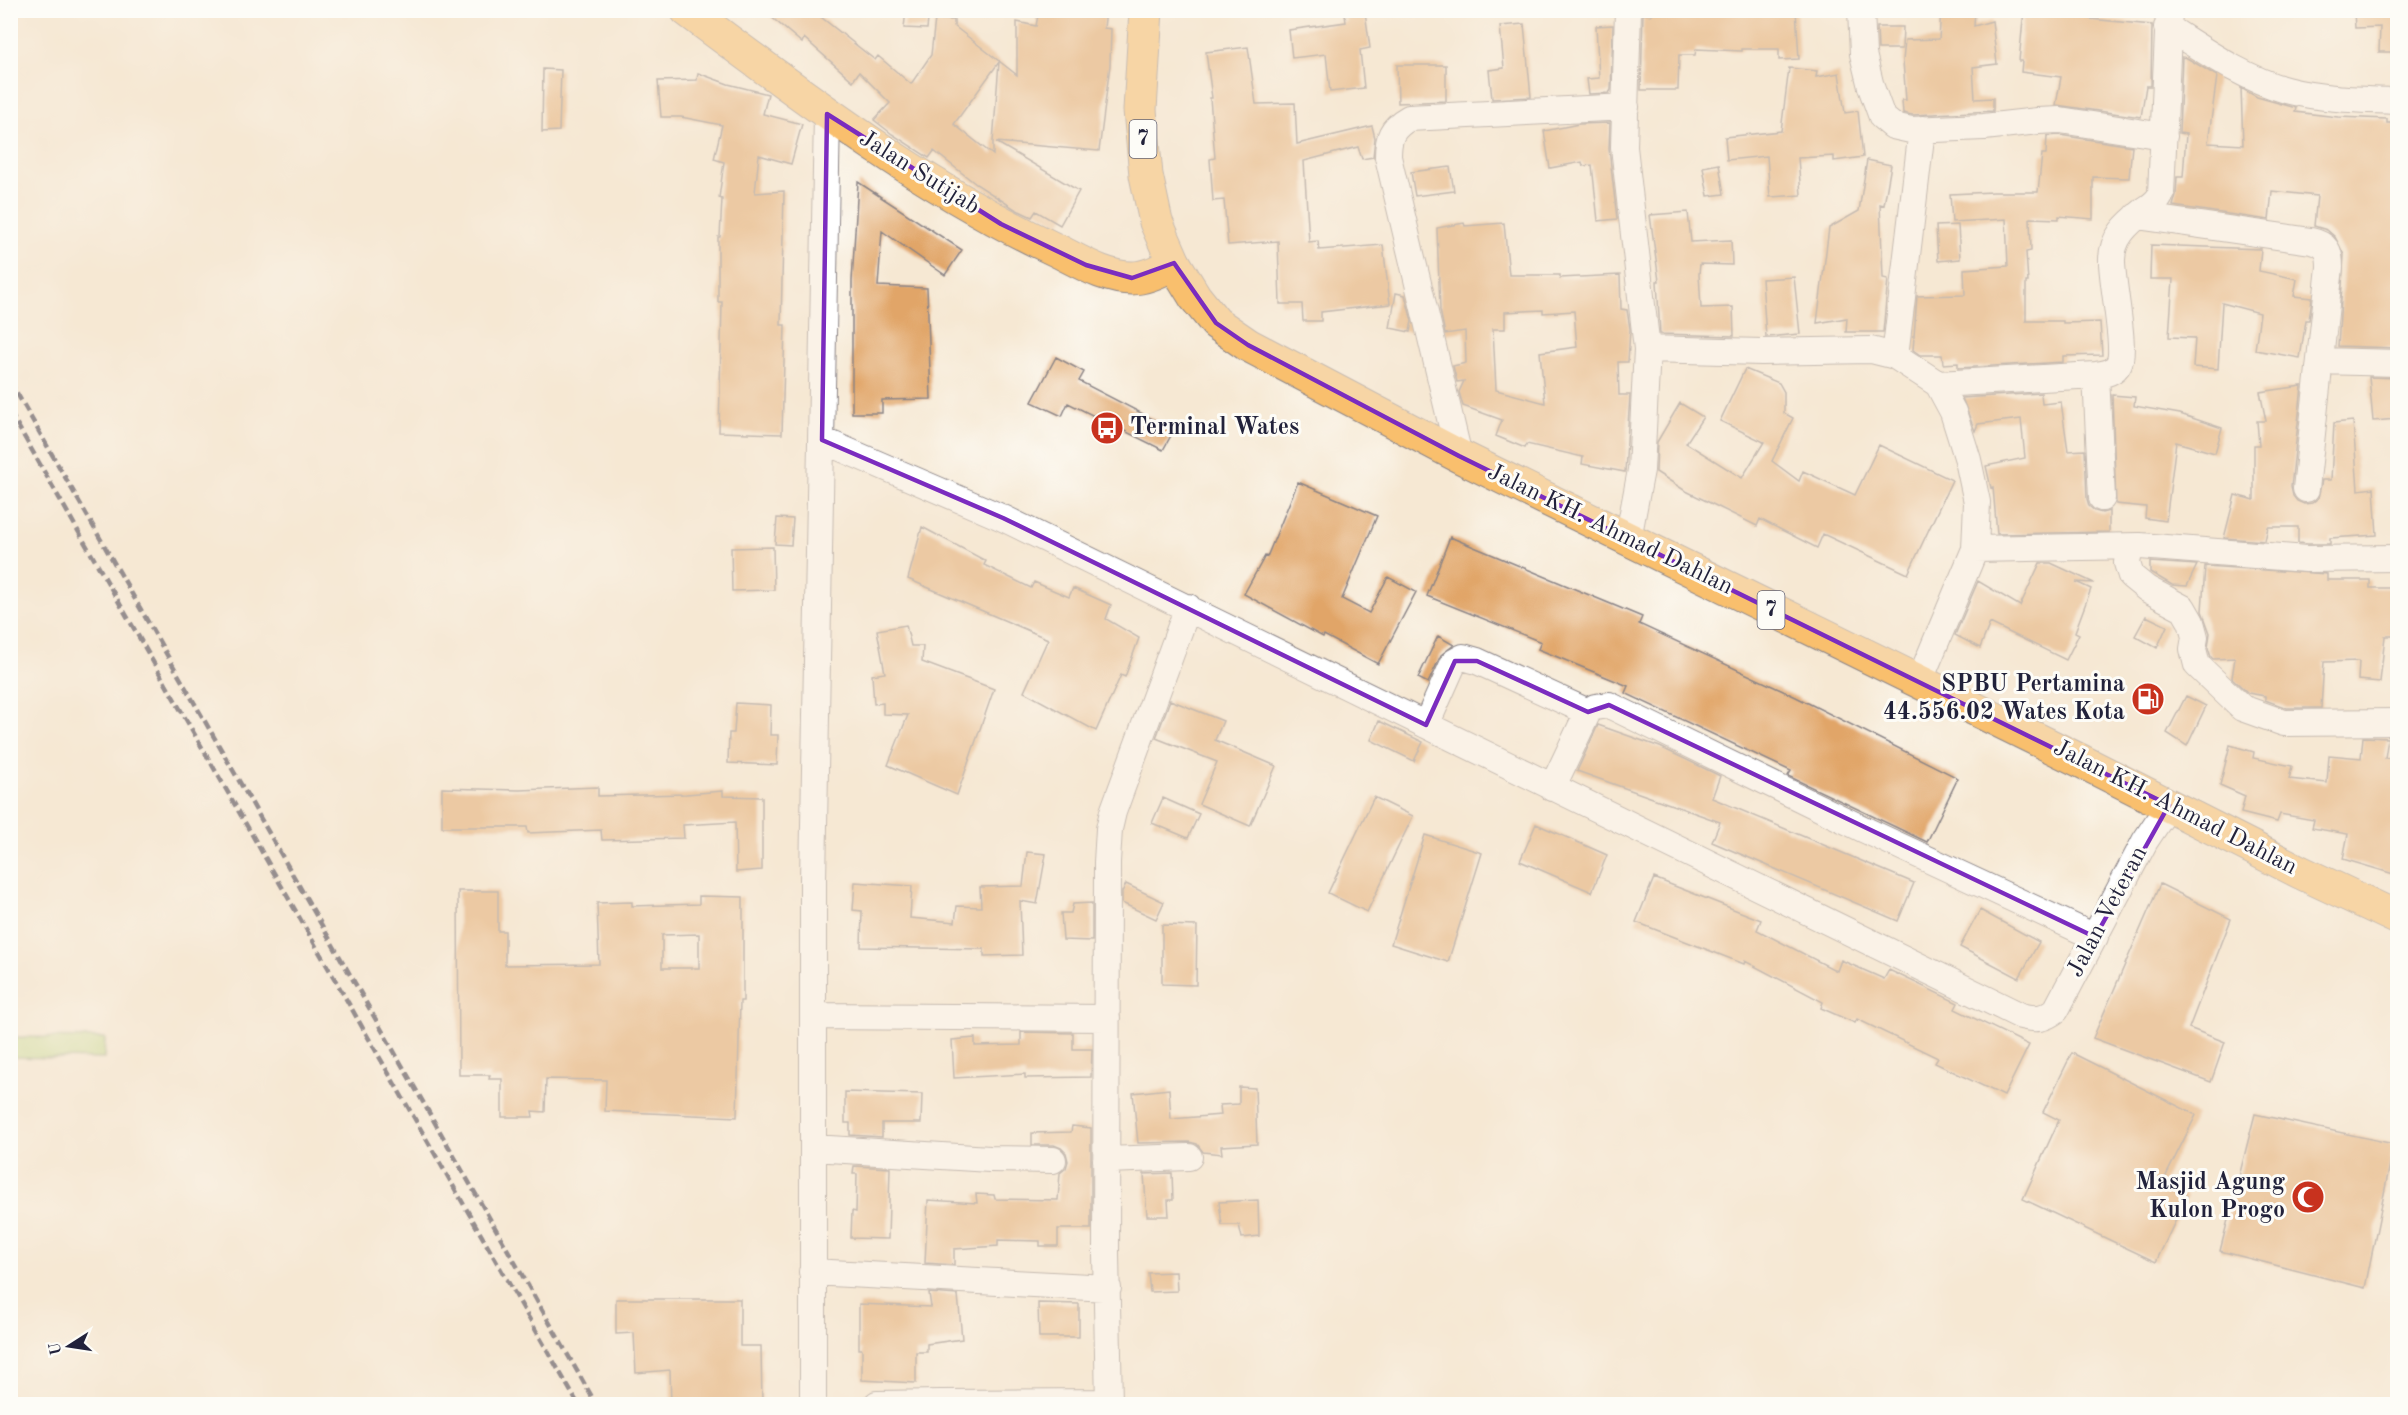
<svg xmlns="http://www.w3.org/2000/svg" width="2408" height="1415" font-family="'Old Standard TT',serif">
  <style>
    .green { fill: #b6d57c; stroke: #6c7c5c; stroke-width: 1.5 }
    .building { fill: #e1a567; fill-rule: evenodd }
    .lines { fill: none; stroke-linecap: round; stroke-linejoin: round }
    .minor-casing { stroke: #8c8587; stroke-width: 28 }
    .major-casing { stroke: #8c8587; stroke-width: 35 }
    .highway-casing { stroke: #8c8587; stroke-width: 35 }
    .minor { stroke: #fff; stroke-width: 26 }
    .major { stroke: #f9bf6d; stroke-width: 33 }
    .highway { stroke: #f9bf6d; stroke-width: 33 }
    .rail { stroke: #22223b; stroke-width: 4.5; stroke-dasharray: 9 4.5; stroke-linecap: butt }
    .marked { fill: none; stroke: #7b2cbf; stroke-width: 4.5; stroke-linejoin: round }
    .labels { text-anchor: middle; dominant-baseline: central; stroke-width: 6; stroke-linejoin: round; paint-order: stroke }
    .shield { fill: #fdfcf7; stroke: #646373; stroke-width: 1.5 }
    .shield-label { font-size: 22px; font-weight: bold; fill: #22223b }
    .street-label { font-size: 24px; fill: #22223b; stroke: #fdfcf7 }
    .poi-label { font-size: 24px; font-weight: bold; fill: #22223b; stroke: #fdfcf7; text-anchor: end }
  </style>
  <rect width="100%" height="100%" fill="#fdfcf7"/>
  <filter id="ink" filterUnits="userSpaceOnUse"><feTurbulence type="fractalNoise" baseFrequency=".0167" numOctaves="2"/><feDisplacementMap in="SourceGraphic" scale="12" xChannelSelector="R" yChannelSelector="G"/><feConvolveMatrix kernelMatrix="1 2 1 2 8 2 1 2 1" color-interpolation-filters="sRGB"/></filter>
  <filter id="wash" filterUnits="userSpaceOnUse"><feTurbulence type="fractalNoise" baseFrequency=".008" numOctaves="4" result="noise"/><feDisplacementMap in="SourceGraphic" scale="24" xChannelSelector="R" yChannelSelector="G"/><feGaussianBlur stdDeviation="1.35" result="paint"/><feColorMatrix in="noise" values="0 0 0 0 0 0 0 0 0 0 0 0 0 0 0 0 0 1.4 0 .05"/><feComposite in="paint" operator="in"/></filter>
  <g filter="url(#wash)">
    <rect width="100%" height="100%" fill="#f6e8d3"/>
    <path class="green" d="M11 1037 105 1038 104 1059 11 1057Z"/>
    <g id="blocks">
      <path class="building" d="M763 10H812L875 60 878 56 911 84 931 55 935 19 954 20V26L1017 75V22L1036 26 1039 10 1068 13V10H1106L1104 28 1111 29 1110 65 1099 151 996 142 1079 191 1060 225 1036 211 1032 217 1015 209 976 184 934 151 929 158 892 134 874 120 890 103 859 72 853 81 804 38 802 43ZM999 62 993 142V155L954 124Z
        M906 10H929L927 29 904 28Z
        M1651 10H1796L1799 59 1779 60V49H1742V51L1696 49 1695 55H1679L1678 90H1641L1643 14 1652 15Z
        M1941 10H1975L1974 26 1992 21 1997 64 1973 67 1975 99 1993 98V111L1912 115 1903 113 1902 100H1906L1903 61 1905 40 1939 39Z
        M2024 10H2091L2090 19 2152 25 2151 86H2146L2141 117 2056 105 2061 77 2021 72 2022 61H2019Z
        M2397 10V52H2379L2380 27 2355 28 2354 11Z
        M1365 12 1370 48 1360 50 1364 88 1330 92 1326 54 1292 58 1289 30 1346 22 1345 15Z
        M1524 24 1531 97 1492 99 1489 70 1504 68 1500 26Z
        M1613 25 1611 90 1609 93 1589 94 1587 79 1599 78 1596 26Z
        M1877 27H1903L1902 49H1878Z
        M1248 47 1256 104 1295 103 1297 144 1372 126 1375 138 1373 157 1362 159 1358 147 1304 161 1309 242 1318 241 1319 250 1383 245 1390 304 1321 312V321H1303L1302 304H1280L1278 241 1228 245 1224 200 1213 201 1210 159 1215 158 1210 98H1212L1206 52Z
        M2182 57 2187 58 2217 76 2208 143 2243 145 2241 88 2257 97 2296 108 2295 112 2338 117 2387 119V123H2397V348L2338 346 2344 255 2335 237 2327 230 2314 226 2317 196 2272 191 2269 220 2173 206 2176 195 2177 177H2183L2186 134 2179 133Z
        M1397 65H1446V101L1398 103Z
        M1789 68 1817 71 1816 77 1839 73 1845 113 1858 111 1863 157 1834 161V156L1798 158 1801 195 1770 197 1767 156 1727 160 1725 137 1781 131Z
        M543 69 561 70 559 131 542 132Z
        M698 73 728 84 768 94 763 114 802 124 791 164 759 155 755 193 784 191 781 325H785L782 434 719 432 722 302H718V237H720L722 199 719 198 724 162 714 159 722 125 681 117H661L658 81 697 80Z
        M1610 123 1609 149 1617 219 1598 221 1592 165 1583 166 1582 162 1550 168 1544 131 1579 124Z
        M2059 135 2132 146 2129 178 2093 177V219L2059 216V219L2030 218 2031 251 2026 252 2028 282H2026V321H2063V323L2100 322 2102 355 2063 356V362L1958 368V363L1943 364 1942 355H1920L1913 350 1917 296 1965 295 1964 269 2008 266 2006 219 1952 222 1950 194 1993 192H2038L2042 154H2046L2047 136Z
        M1867 160 1891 165 1884 205 1880 204 1883 278 1888 279 1883 332H1846L1847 318 1817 323 1829 228 1859 211Z
        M1719 164 1724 194 1708 196 1703 167Z
        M1450 167 1454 191 1415 196 1411 172Z
        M858 182 962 250 945 275 882 231 878 286 927 288 931 399 882 400V413H852V281Z
        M1688 212 1691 242 1731 240 1732 265 1700 264 1699 274 1701 308 1733 307 1734 336 1660 334 1657 281H1659L1650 215Z
        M1464 223 1465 226 1504 223 1509 275H1560V278L1620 275 1621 309 1627 310 1630 329 1628 362H1618L1619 395H1630L1625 472 1582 464 1583 457 1527 444 1525 448 1496 436 1502 420 1463 406 1459 392 1464 381 1457 382 1453 366 1466 363 1465 331 1445 334 1440 310 1437 228ZM1543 310V313L1574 311 1577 347 1540 352 1545 403 1496 390 1493 329H1505V312Z
        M1958 225 1960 259 1938 261 1936 226Z
        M2151 245 2261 249 2259 271 2297 279 2294 296 2312 298 2309 320H2306L2300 358 2255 350 2260 313 2222 303 2218 369 2193 367 2195 338 2169 337 2173 279H2150Z
        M1794 277 1800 334 1766 337 1762 279Z
        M1396 293 1405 295 1412 321 1410 332 1390 328Z
        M1056 357 1084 372 1079 381 1174 430 1163 450 1068 403 1062 416 1032 402Z
        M1745 369 1779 383 1784 392V413L1793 418 1772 461 1799 481 1803 471 1855 495 1879 445 1952 480 1908 574 1823 534 1817 548 1760 519 1757 526 1684 490 1656 472 1657 442 1680 403 1703 417 1686 443 1742 478 1764 442 1720 421Z
        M2369 377 2397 378V419L2373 421Z
        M2302 386 2291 487 2293 496 2297 501 2304 504 2312 503 2318 498 2322 480H2331L2334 423 2353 421 2358 490 2374 488 2377 535 2330 538V544H2307L2298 543V527H2268L2265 541 2224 538 2235 495 2254 500V445H2259L2257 421H2266L2260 392Z
        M2041 393 2042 404 2061 402 2068 451 2085 450 2087 499 2089 506 2095 511 2102 513 2109 511V532L1997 534 1993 487 1991 488 1986 466 2025 458 2021 419 1978 424 1975 431 1962 398Z
        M2112 395 2135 397 2134 406 2180 414 2222 428 2215 453 2176 442 2166 521 2145 518 2146 507 2116 504Z
        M1298 482 1377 516 1342 599 1369 613 1388 577 1416 592 1378 664 1324 635 1323 637 1244 594 1265 556 1267 557Z
        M777 518 793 519 791 545 775 544Z
        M922 527 986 561 984 565 1031 588 1034 582 1069 597 1073 588 1111 605 1106 619 1139 638 1125 677 1121 675 1096 731 1024 692 1048 639 908 579Z
        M1450 537 1642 617 1639 624 1796 697 1958 778 1927 842 1788 776 1791 771 1625 693 1628 686 1538 649 1541 642 1427 596Z
        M773 547 774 590 732 591 731 548Z
        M2150 562 2197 565 2187 586 2172 585 2150 572Z
        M2040 563H2051L2094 583 2076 582 2091 589 2075 632 2079 634 2066 660 1990 623 1980 648 1955 635 1978 581 2020 606Z
        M2205 566 2327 574V580H2370V588H2397V636H2385L2380 682 2358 680 2359 661 2324 662 2321 708H2287L2265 700V696L2248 693 2232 678 2235 658 2213 659 2211 657 2208 648 2210 633 2202 611Z
        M2146 616 2167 626 2157 648 2135 636Z
        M906 625 911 646H923L922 662 994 689 957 795 888 765 908 715 883 714V703L874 704 872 675 885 673 877 630Z
        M1438 636 1454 645 1441 655 1428 683 1418 678Z
        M2186 696 2206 706 2187 746 2167 733Z
        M1170 700 1223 721 1215 740 1276 766 1250 826 1199 804 1217 762 1156 738Z
        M736 703 771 705 770 735H778L777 765 728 763 729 733H734Z
        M1379 721 1423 742 1414 761 1371 740Z
        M1598 725 1660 747 1720 776 1712 798 1914 883 1898 921 1712 842 1720 822 1577 771Z
        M2363 737 2388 738 2385 758 2397 759V875L2343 859 2348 834 2312 828 2314 820 2280 814 2277 822 2241 813 2245 796 2220 785 2230 745 2254 752 2253 758 2292 766 2289 779 2327 783 2329 755 2361 758Z
        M598 787V796L686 794 723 791V796L762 797V870L736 872 735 822 683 825 684 838 602 840 601 830 528 833 527 827H442V788L519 790Z
        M1374 797 1413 816 1367 912 1328 893Z
        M1163 798 1199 814 1188 838 1152 823Z
        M1536 824 1607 855 1592 892 1520 861Z
        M1425 835 1482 853 1448 962 1391 944Z
        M1027 852 1046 854 1037 904 1020 901 1022 955 984 956V949L861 947 862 911 853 910 855 882 912 886 910 918 955 922 957 906 981 907 980 887 1023 886Z
        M1654 878 1761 920 1757 930 1837 971 1841 960 1884 979 1889 970 1958 1003 1955 1009 2029 1045 2004 1096 1935 1063 1938 1058 1857 1019 1855 1023 1821 1008 1823 1002 1745 961 1744 964 1636 922Z
        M1126 884 1164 902 1156 919 1122 903V892Z
        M2160 884 2231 919 2189 1028 2225 1042 2211 1082 2093 1038Z
        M458 891H498V931H505V965L599 964 597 903 632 902V906L699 904V896L743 897V1001H740L737 1117 605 1111 606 1080 546 1079 545 1112 532 1111 533 1117H502V1079H489L490 1075H459ZM699 934V968H662V935Z
        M1092 903V941L1063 940 1061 913H1071L1073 904Z
        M1980 910 2039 942 2019 978 1960 947Z
        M1162 925 1197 926 1196 985 1162 984Z
        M1021 1032 1073 1033V1049H1092L1091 1077 1025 1078V1074L954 1078 952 1040 975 1038V1046L1021 1045Z
        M2072 1053 2196 1115 2162 1184 2187 1196 2156 1262 2023 1199 2059 1120 2043 1112Z
        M1239 1087 1255 1088 1257 1144 1221 1146 1222 1154 1203 1152 1197 1144 1189 1142 1138 1143 1133 1093 1169 1089 1171 1119 1221 1115 1220 1105 1239 1104Z
        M845 1092 922 1094 921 1123H882V1137L850 1135V1123H845Z
        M2255 1114 2394 1144 2365 1288 2220 1251Z
        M1072 1126 1091 1128V1229H1058V1246H1040V1241L998 1240V1246L954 1249V1265L925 1263 928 1200 977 1203 976 1194 994 1195 995 1199 1058 1200 1060 1173 1066 1168 1068 1161 1066 1153 1061 1148 1054 1145H1032V1133L1071 1132Z
        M854 1166 890 1168 888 1239 851 1238 852 1211 856 1212 857 1174H853Z
        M1172 1173 1173 1200H1168L1169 1216H1147L1144 1174Z
        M1258 1200 1259 1236 1242 1238 1239 1225H1222L1219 1202Z
        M1176 1272 1177 1291 1150 1292 1148 1273Z
        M929 1293 958 1295 962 1339 927 1344V1352H916V1383L862 1380V1349H859V1304L931 1307Z
        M616 1299H740V1346H761L762 1404H671L670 1370 636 1373 634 1333 616 1334Z
        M1038 1303 1079 1304V1337H1039Z"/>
    </g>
  </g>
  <g filter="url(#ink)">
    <use href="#blocks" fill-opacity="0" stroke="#8c8587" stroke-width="1.5"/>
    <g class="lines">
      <g class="minor-casing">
        <path id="minor" d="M1628 10 1624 147 1647 349 1641 470 1628 539
          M1861 10 1863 54 1871 87 1882 117 1893 126 1911 130 1984 127 2038 121 2060 120 2164 136
          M2167 27C2205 51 2243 78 2286 90 2319 99 2363 100 2398 101
          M2137 216 2311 241C2327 244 2330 252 2330 267L2306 489
          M1647 349 1762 352 1871 350 1895 356 1938 384 1953 412 1968 460 1977 502 1975 549 1919 682
          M1895 356 1922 129
          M2320 361 2398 363
          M2096 375 2102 498
          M1938 384 2096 375C2105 374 2115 372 2119 363 2126 349 2112 282 2112 262 2111 238 2127 224 2145 210 2152 205 2158 202 2161 194L2169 10
          M822 440 1003 518 2021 1016C2036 1020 2044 1019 2056 1010L2145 841 2169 805
          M1459 456 1388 157C1388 138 1391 128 1409 118L1626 107
          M2130 547 2127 563 2131 576 2147 589 2183 608 2191 622 2195 637 2193 649 2197 665 2242 708 2284 723 2398 722
          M1975 549 2140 546 2306 559 2398 558
          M1426 725 1454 662 1463 657 1477 661 1588 712
          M1552 788 1588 712 1595 707 1609 705 1863 829 2095 937
          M813 1016 1107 1018
          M813 1148 990 1159 1053 1160
          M1106 1160 1189 1157
          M812 1272 1108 1288
          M941 1403 1109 1402
          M813 1404V880L827 114
          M877 1404 941 1403V1404
          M1109 1404 1106 1254 1107 862 1109 829 1113 812 1188 607"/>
      </g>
      <g class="major-casing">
        <path id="major" d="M687 10C805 98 922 187 1056 250 1079 261 1105 278 1132 278 1146 278 1162 270 1174 263"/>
      </g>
      <g class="highway-casing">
        <path id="highway" d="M1146 10 1140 110 1146 175 1156 222 1174 263 1195 297 1216 323 1248 345 1459 456 2081 761 2300 872 2398 918"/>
      </g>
      <use href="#minor" class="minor"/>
      <use href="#major" class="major"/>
      <use href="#highway" class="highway"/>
      <path class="rail" d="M10 381 596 1404
        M10 412 578 1404"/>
    </g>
  </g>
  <path d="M0 0H2408V1415H0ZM827 114 1001 224 1086 265 1132 278 1174 263 1216 323 1248 345 1459 456 2169 805 2095 937 1609 705 1588 712 1477 661H1455L1426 725 1003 518 822 440Z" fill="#f6e8d3" fill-opacity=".55" fill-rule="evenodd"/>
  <path class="marked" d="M827 114 1001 224 1086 265 1132 278 1174 263 1216 323 1248 345 1459 456 2169 805 2095 937 1609 705 1588 712 1477 661H1455L1426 725 1003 518 822 440Z"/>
  <defs>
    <g id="bus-disc" transform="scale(1.725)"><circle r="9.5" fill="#c8321e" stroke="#fdfcf7"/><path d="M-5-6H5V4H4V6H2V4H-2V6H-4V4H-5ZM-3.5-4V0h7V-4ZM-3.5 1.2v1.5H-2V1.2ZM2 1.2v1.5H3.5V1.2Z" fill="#fff"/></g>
    <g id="fuel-disc" transform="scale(1.725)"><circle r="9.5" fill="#c8321e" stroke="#fdfcf7"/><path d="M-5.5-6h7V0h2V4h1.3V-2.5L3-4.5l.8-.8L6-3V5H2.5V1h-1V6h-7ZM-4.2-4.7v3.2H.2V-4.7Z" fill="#fff"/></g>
    <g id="mosque-disc" transform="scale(1.725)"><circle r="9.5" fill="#c8321e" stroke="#fdfcf7"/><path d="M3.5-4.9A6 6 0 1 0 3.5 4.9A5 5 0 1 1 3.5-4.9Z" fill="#fff"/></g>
  </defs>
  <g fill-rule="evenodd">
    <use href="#bus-disc" x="1107" y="428"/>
    <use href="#fuel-disc" x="2148" y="699"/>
    <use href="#mosque-disc" x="2308" y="1197"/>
  </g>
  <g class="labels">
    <g class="shield">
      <rect x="1129.5" y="120" width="27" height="38" rx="4.5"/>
      <rect x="1757.5" y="591" width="27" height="38" rx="4.5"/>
    </g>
    <g class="shield-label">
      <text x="1143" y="139">7</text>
      <text x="1771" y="610">7</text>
    </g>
    <g class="street-label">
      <text transform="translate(919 173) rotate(32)">Jalan Sutijab</text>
      <text transform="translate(1610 530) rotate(26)">Jalan KH. Ahmad Dahlan</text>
      <text transform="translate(2175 808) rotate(27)">Jalan KH. Ahmad Dahlan</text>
      <text transform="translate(2108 912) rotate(-62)">Jalan Veteran</text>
    </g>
    <g class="poi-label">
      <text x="1130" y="428" text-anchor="start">Terminal Wates</text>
      <text x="2125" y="685">SPBU Pertamina<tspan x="2125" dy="28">44.556.02 Wates Kota</tspan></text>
      <text x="2285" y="1183">Masjid Agung<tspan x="2285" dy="28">Kulon Progo</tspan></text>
    </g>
  </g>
  <rect width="2408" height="1415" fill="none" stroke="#fdfcf7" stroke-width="36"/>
  <g transform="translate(69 1346) rotate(258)" stroke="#fdfcf7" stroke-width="4.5" paint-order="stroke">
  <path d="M0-4.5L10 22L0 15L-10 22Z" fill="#22223b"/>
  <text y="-9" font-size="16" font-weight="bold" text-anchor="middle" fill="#22223b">U</text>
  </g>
</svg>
